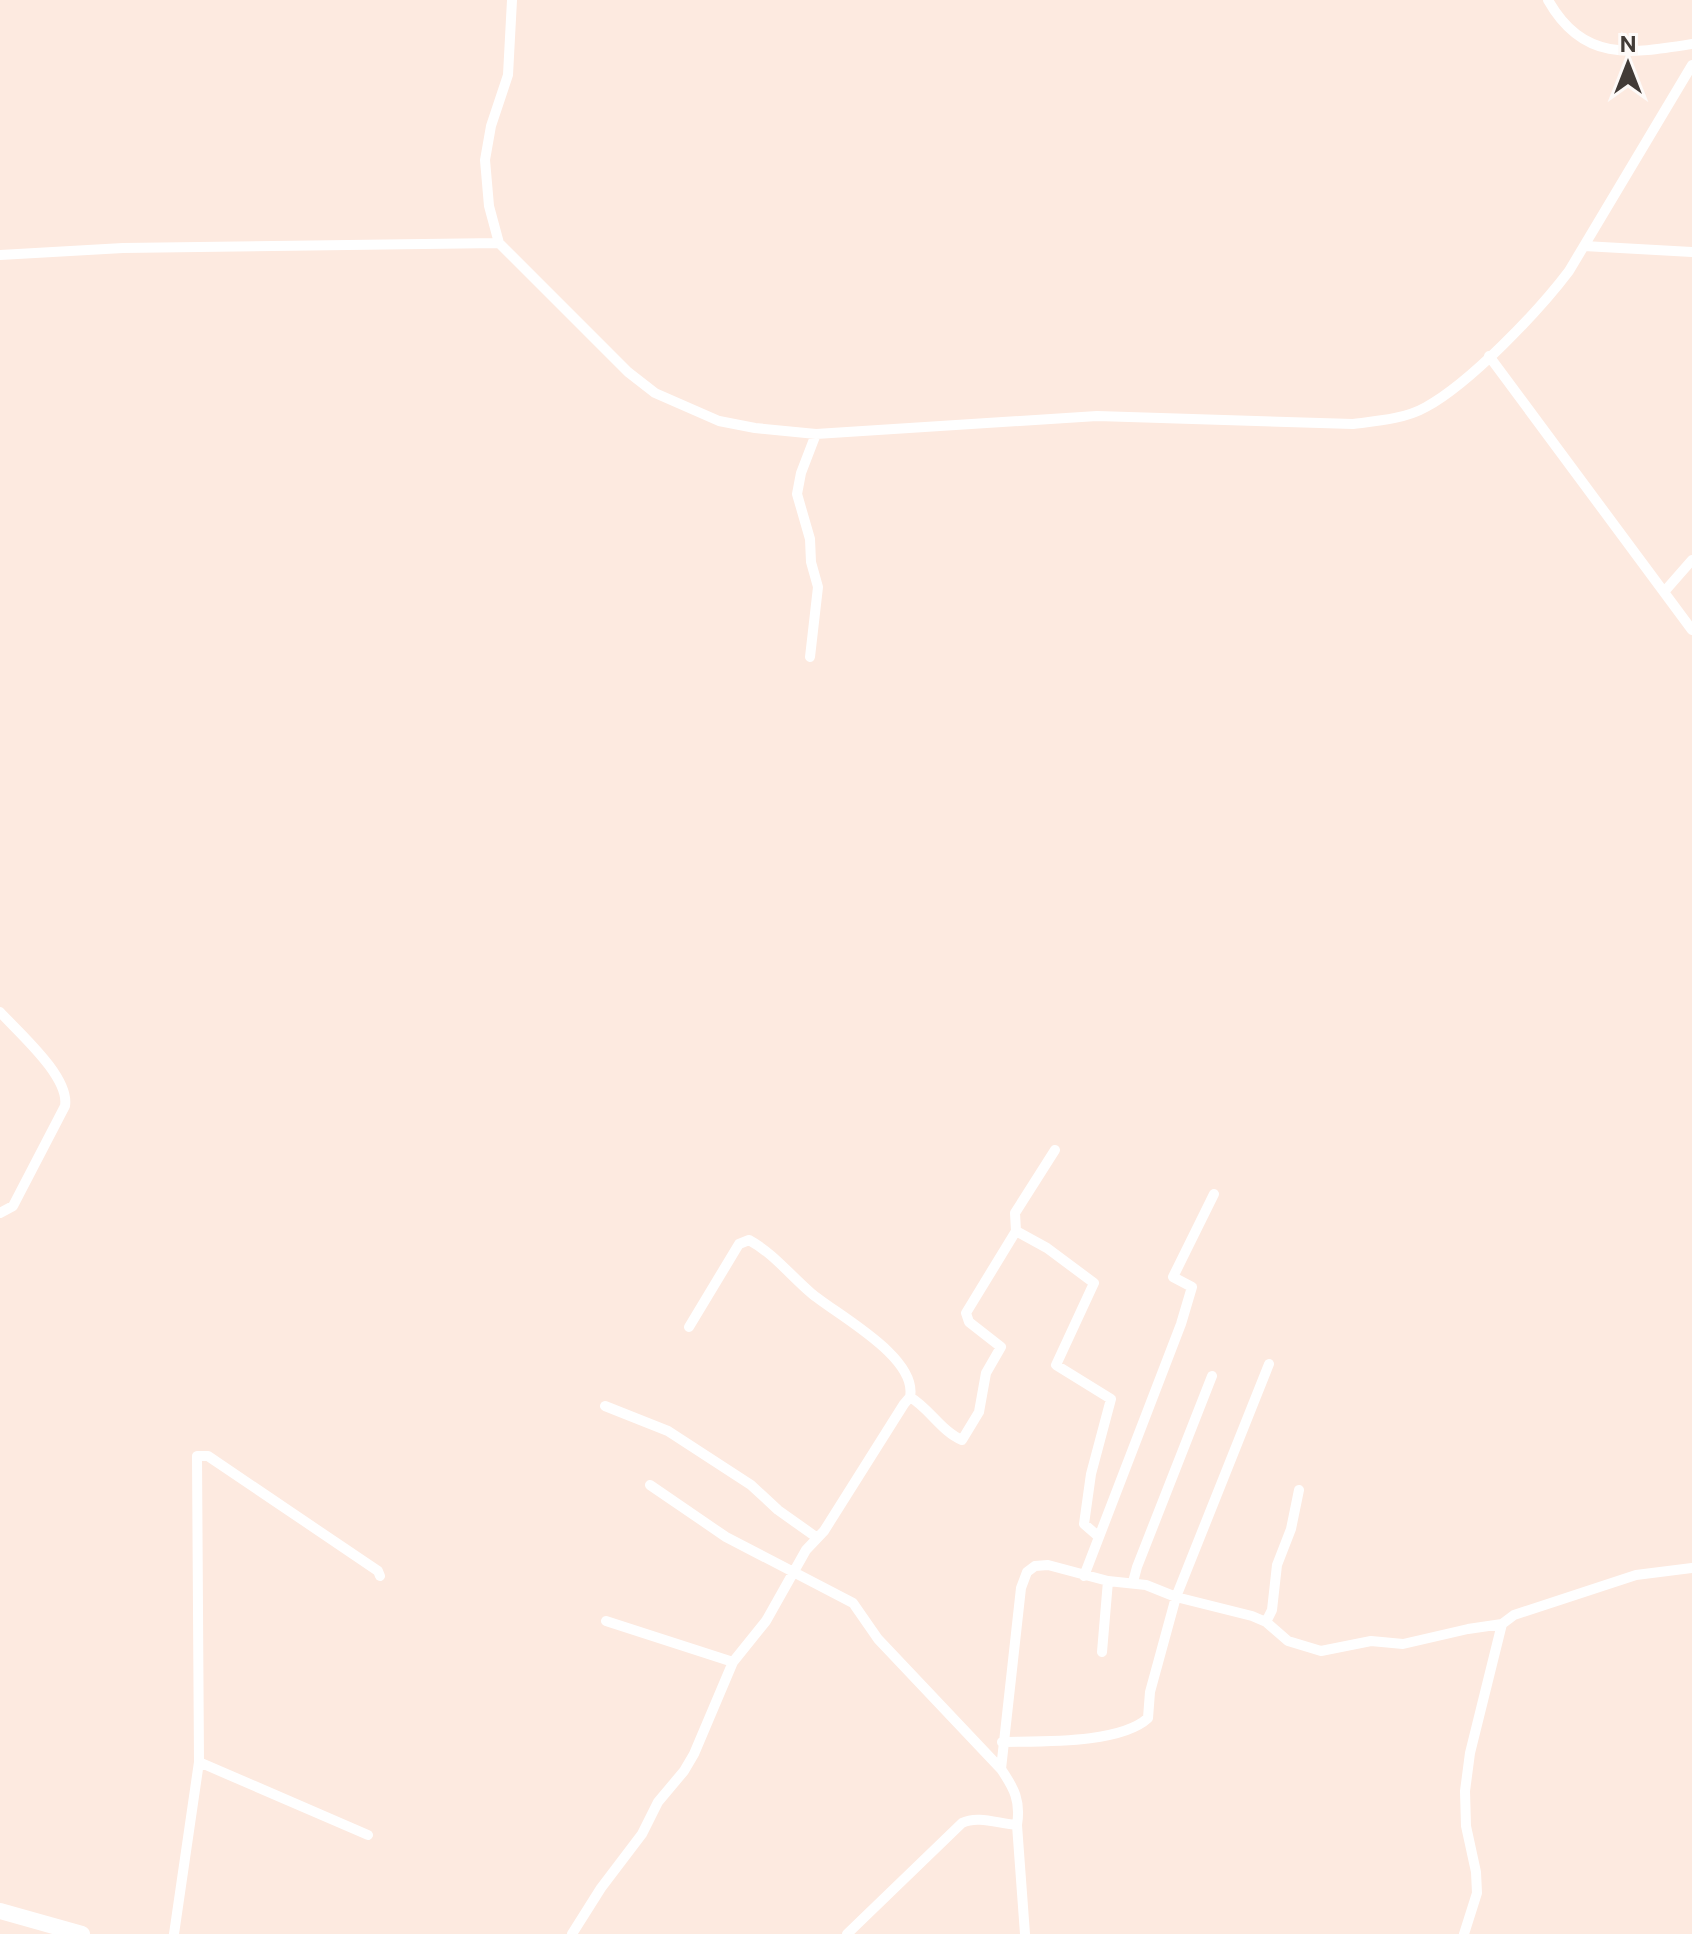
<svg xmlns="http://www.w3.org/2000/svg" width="1692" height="1934" font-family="'Public Sans',sans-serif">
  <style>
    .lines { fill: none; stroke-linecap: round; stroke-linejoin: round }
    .minor { stroke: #fff; stroke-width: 10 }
    .primary { stroke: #fff; stroke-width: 16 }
  </style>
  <rect width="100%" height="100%" fill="#fdeae0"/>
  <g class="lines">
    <path class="minor" d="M512 0 508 75 491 126 485 160 489 206 499 243 628 372 655 393 719 421 755 428 816 434 1097 416 1353 424C1377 421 1405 419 1426 407 1470 383 1538 312 1569 271L1692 65
      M1548 0C1583 62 1630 54 1692 44
      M1584 246 1692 252
      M0 255 123 248 499 243
      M1489 356 1692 630
      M1664 592 1692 560
      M810 657 818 587 811 562 810 539 797 494 801 473 816 434
      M0 1012C19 1033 70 1077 65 1106L13 1206 0 1213
      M1016 1231 1015 1213 1055 1150
      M689 1327 739 1244 749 1240C773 1253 790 1275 811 1293 837 1315 918 1357 910 1397
      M605 1406 668 1431 751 1485 778 1510 816 1537
      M650 1485 726 1537 853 1603 878 1639 1001 1769C1014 1788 1021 1801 1017 1825L1025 1934
      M1084 1576 1181 1324 1192 1287 1173 1277 1214 1194
      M1133 1582 1137 1567 1212 1376
      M606 1621 733 1662
      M1266 1622 1272 1610 1277 1565 1291 1529 1299 1490
      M1102 1652 1108 1581
      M1002 1742C1041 1741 1120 1744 1148 1718L1150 1692 1176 1597 1269 1364
      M199 1762 368 1835
      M1001 1769 1021 1588 1027 1572 1035 1566 1048 1565 1108 1581 1146 1585 1176 1597 1252 1616 1266 1622 1288 1641 1321 1651 1371 1641 1403 1644 1468 1629 1502 1624
      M174 1934 199 1762 197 1456H208L378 1571 380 1576
      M572 1934 601 1888 642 1834 658 1802 684 1771 694 1754 733 1662 766 1621 806 1550 824 1531 904 1404 910 1397C929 1408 942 1432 962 1440L979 1412 986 1373 1001 1347 969 1322 966 1313 1016 1231 1047 1248 1094 1283 1056 1365 1111 1399 1091 1474 1084 1524 1099 1537
      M847 1934 962 1823C978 1815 999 1824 1017 1825
      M1464 1934 1477 1893 1476 1872 1466 1826 1465 1791 1470 1753 1502 1624 1514 1615 1636 1575 1692 1568"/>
    <path class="primary" d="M0 1911 82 1934"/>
  </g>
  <g transform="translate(1628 64)" stroke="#fefaf8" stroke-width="6" paint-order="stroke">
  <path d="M0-6L14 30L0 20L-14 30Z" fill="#423b37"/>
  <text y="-12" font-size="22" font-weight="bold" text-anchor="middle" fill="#423b37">N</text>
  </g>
</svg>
